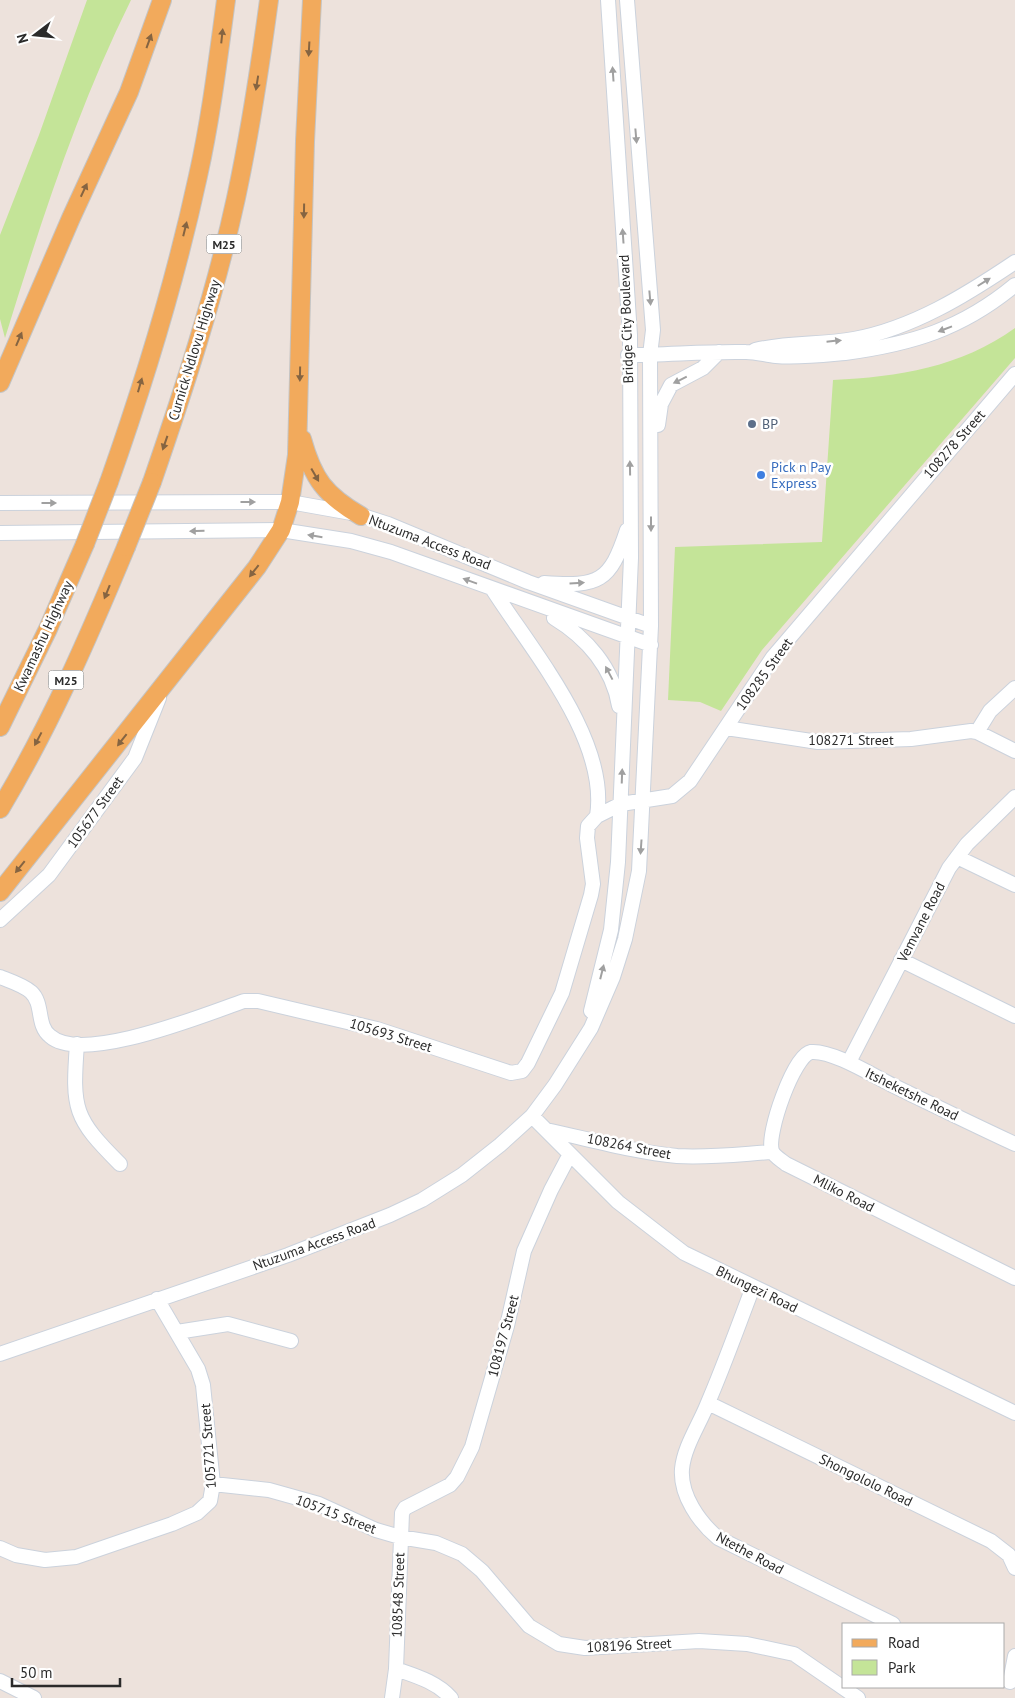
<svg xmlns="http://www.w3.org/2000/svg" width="1015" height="1698" font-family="'PT Sans',sans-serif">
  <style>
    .green { fill: #c4e498 }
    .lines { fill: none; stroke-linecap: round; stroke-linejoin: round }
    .minor-casing { stroke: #cbd2dc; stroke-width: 16 }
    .major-casing { stroke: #c4c4c4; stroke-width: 20 }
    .minor { stroke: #fff; stroke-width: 14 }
    .major { stroke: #f2aa5c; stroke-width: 18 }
    .major-bridge-casing { stroke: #c4c4c4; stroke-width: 20; stroke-linecap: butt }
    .major-bridge { stroke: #f2aa5c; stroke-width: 18 }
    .oneway { fill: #856441 }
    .oneway2 { fill: #a0a0a0 }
    .service-dot { fill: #5c6f8a; stroke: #fff; stroke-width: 2 }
    .shop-dot { fill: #3f7fe0; stroke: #fff; stroke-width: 2 }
    .labels { text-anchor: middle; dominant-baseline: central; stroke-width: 5; stroke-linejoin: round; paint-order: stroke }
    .shield { fill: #fff; stroke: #6b6b6b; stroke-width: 1 }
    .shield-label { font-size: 12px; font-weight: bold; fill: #2b2b2b }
    .street-label { font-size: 14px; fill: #2b2b2b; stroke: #fff }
    .service-label { font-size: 14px; fill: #4e5e75; stroke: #fff; text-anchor: start }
    .shop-label { font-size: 14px; fill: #366cbe; stroke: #fff; text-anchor: start }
  </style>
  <rect width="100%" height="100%" fill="#ede2dc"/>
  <path class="green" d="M87 0H131C77 109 41 222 5 338L0 319V235L39 135Z
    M1015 328V358L762 650 721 711 700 702 668 700 675 547 822 542 833 380C898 377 961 367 1015 328Z"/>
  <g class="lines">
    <g class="minor-casing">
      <path id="minor" d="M755 350C788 342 821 345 854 339 913 328 966 295 1015 262
        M628 355C667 355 707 351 746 352 756 352 766 355 776 356 798 358 823 355 845 353 912 344 962 329 1015 285
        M658 425 661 404 671 385 703 368 719 352
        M0 503 290 502 357 514 388 524 528 582 651 626
        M0 533 281 530 351 541 391 552 651 645
        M544 583C599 587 610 582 627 530
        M493 590C532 651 609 740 597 816
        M554 618C587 638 613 668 619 706
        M726 728 818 742 911 739 971 731 977 732 1015 751
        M977 732 990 711 1015 688
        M957 857 1015 885
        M0 920 49 875 135 758 159 698
        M901 960 1015 1016
        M0 977C10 981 23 985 31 992 44 1004 36 1025 50 1036 82 1065 206 1014 244 1001H258L377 1029 511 1073 522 1071 528 1063 562 993 591 895 593 884 587 838 588 826 597 816 621 804 672 796 690 781 773 657 1015 374
        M591 1011 611 930 618 862 631 558 630 335 608 0
        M77 1044C72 1110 74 1118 120 1164
        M849 1062 949 868 967 844 1015 797
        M532 1116 618 1202 684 1253 1015 1413
        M546 1130C589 1139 633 1152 677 1156 709 1158 741 1154 772 1152
        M1015 1144C974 1125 933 1105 892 1085 872 1075 832 1050 811 1052 794 1055 766 1134 772 1151 774 1156 781 1160 786 1164L1015 1278
        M753 1287C738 1326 724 1366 707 1405 699 1425 684 1447 682 1469 680 1495 699 1522 718 1538L893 1624
        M177 1332 228 1324 291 1341
        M0 1354 288 1255 390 1215 422 1200 462 1175 500 1145 532 1116 555 1085 591 1028 613 977 625 939 639 871 651 626 650 355 653 330 627 0
        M708 1403 991 1541 1009 1555 1015 1568
        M213 1484 269 1490 319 1504 376 1530 400 1537 436 1543 462 1554 482 1571 529 1626 559 1644 585 1648 699 1641 747 1644 794 1654 858 1698
        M0 1548 16 1555 45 1560 76 1557 172 1524 197 1513 210 1501 213 1484 203 1385 198 1369 157 1299
        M396 1669C416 1676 437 1682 451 1698
        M0 1681 34 1698
        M1010 1682 1015 1656
        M392 1698 396 1669 402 1513 405 1508 450 1485 457 1477 472 1447 507 1326 524 1251 551 1190 570 1154"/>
    </g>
    <g class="major-casing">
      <path id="major" d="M0 383 71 218 129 92 162 0
        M302 439C313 479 325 495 361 516
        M109 482C144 383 176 278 198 176 211 118 218 59 226 0
        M152 482C184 389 215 295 236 198 250 133 260 67 269 0
        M0 727 48 629 85 544
        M0 809C50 726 89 636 126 547
        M0 892 257 567 281 530 290 502 297 455 305 141 312 0"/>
    </g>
    <use href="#minor" class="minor"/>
    <use href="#major" class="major"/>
    <g class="major-bridge-casing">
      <path id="major-bridge" d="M85 544 109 482
        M126 547 152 482"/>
    </g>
    <use href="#major-bridge" class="major-bridge"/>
  </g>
  <defs><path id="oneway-solid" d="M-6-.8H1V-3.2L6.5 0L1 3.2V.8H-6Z" transform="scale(1.25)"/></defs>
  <g class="oneway">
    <use href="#oneway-solid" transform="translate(222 36) rotate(-84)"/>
    <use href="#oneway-solid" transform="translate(149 41) rotate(-70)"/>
    <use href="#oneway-solid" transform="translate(309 49) rotate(93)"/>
    <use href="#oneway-solid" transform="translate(257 83) rotate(99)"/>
    <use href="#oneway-solid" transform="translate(84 190) rotate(-65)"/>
    <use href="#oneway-solid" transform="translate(304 211) rotate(91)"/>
    <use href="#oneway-solid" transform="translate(185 229) rotate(-76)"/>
    <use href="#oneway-solid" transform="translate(19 339) rotate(-67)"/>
    <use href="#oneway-solid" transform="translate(300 374) rotate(91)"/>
    <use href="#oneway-solid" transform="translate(140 385) rotate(-74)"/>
    <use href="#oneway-solid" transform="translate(165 443) rotate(109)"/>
    <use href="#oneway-solid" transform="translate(315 475) rotate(60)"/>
    <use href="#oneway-solid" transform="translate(254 571) rotate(128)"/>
    <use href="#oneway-solid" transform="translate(107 592) rotate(112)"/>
    <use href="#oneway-solid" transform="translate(38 739) rotate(118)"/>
    <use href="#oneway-solid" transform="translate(122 740) rotate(128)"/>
    <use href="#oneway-solid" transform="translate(20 867) rotate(129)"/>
  </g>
  <g class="oneway2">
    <use href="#oneway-solid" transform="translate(613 74) rotate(-94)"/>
    <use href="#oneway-solid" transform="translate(636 136) rotate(85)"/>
    <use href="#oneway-solid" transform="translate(623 236) rotate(-94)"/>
    <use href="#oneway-solid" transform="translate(984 282) rotate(-32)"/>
    <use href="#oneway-solid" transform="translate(650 298) rotate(85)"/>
    <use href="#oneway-solid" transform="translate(945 329) rotate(159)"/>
    <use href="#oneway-solid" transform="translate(834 341) rotate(-6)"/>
    <use href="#oneway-solid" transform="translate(680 380) rotate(154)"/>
    <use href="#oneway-solid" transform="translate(630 468) rotate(-91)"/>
    <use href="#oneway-solid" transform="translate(248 502)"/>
    <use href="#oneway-solid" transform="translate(49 503)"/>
    <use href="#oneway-solid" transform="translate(651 524) rotate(90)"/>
    <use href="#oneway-solid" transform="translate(197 531) rotate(179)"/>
    <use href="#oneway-solid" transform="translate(315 536) rotate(-171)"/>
    <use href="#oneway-solid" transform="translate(470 581) rotate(-160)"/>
    <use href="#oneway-solid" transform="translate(577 583) rotate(-4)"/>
    <use href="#oneway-solid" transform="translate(609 673) rotate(-118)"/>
    <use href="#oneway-solid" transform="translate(622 776) rotate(-88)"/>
    <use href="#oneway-solid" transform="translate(641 847) rotate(94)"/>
    <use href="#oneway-solid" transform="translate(602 972) rotate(-76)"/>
  </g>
  <circle class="service-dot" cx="752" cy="424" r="5"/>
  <circle class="shop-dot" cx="761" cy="475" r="5"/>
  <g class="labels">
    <g class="shield">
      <rect x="206.5" y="234.5" width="35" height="19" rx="4"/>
      <rect x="48.5" y="670.5" width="35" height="19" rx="4"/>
    </g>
    <g class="shield-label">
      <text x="224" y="244">M25</text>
      <text x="66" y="680">M25</text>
    </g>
    <g class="street-label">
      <text transform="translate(626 319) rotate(-92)">Bridge City Boulevard</text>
      <text transform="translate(194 350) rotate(-73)">Curnick Ndlovu Highway</text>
      <text transform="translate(954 444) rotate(-49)">108278 Street</text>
      <text transform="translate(430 542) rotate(21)">Ntuzuma Access Road</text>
      <text transform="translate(43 636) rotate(-65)">Kwamashu Highway</text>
      <text transform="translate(764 674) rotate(-54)">108285 Street</text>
      <text x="851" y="740">108271 Street</text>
      <text transform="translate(95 812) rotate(-54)">105677 Street</text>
      <text transform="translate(921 922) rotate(-63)">Vemvane Road</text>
      <text transform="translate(391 1035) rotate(17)">105693 Street</text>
      <text transform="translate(912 1094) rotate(26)">Itsheketshe Road</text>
      <text transform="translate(629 1146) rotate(11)">108264 Street</text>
      <text transform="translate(844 1193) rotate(27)">Mliko Road</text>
      <text transform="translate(314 1244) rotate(-20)">Ntuzuma Access Road</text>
      <text transform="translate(757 1289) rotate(26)">Bhungezi Road</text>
      <text transform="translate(503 1336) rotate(-75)">108197 Street</text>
      <text transform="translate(208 1446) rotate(-94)">105721 Street</text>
      <text transform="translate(866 1480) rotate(26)">Shongololo Road</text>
      <text transform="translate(336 1514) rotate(21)">105715 Street</text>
      <text transform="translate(750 1553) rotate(28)">Ntethe Road</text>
      <text transform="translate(398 1595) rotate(-88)">108548 Street</text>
      <text transform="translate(629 1645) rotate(-3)">108196 Street</text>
    </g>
    <g class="service-label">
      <text x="762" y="424">BP</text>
    </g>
    <g class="shop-label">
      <text x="771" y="467">Pick n Pay<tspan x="771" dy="16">Express</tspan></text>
    </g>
  </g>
  <rect x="842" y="1623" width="162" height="65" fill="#ffffff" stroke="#aaaaaa"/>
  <rect x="852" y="1639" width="25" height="8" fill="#f2aa5c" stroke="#aaaaaa"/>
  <text x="888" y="1648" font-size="15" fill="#2b2b2b">Road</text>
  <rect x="852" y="1660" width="25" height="15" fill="#c4e498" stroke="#aaaaaa"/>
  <text x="888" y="1673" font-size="15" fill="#2b2b2b">Park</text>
  <g transform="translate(35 35) rotate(254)" stroke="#ffffff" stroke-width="4" paint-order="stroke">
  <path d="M0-4L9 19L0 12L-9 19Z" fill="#2b2b2b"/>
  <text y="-8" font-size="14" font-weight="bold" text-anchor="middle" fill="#2b2b2b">N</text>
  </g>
  <path d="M12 1678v8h108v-8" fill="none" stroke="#2b2b2b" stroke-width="2.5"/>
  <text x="20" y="1678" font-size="15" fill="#2b2b2b" stroke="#ffffff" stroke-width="4" paint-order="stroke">50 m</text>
</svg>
